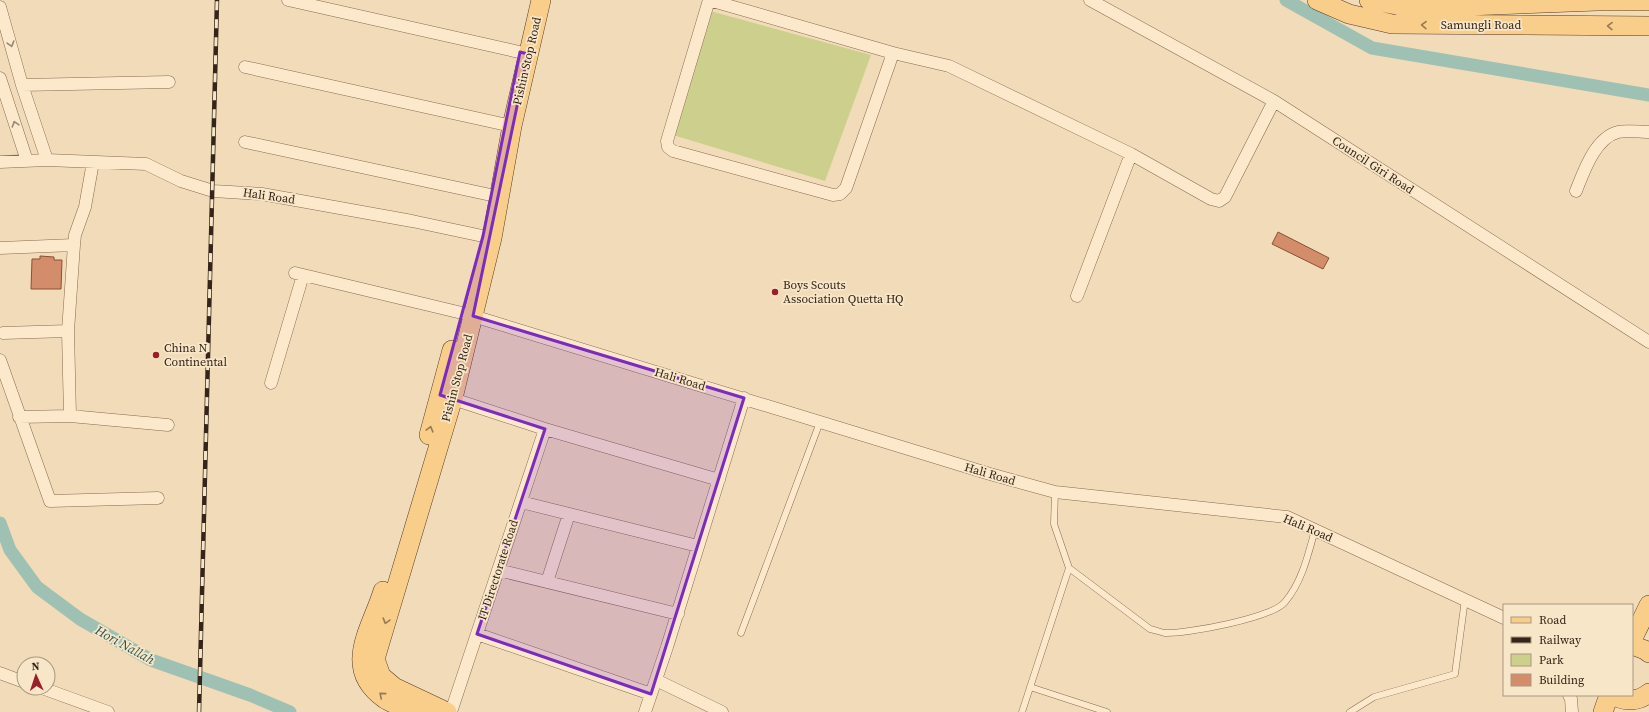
<svg xmlns="http://www.w3.org/2000/svg" width="1649" height="712" font-family="'Source Serif 4',serif">
  <style>
    .green { fill: #cdcf8c }
    .lines { fill: none; stroke-linecap: round; stroke-linejoin: round }
    .canal { stroke: #9ec1b3; stroke-width: 13 }
    .building { fill: #d38d6b; stroke: #895036 }
    .service-casing { stroke: #886a52; stroke-width: 7 }
    .minor-casing { stroke: #886a52; stroke-width: 13 }
    .primary-casing { stroke: #553928; stroke-width: 20 }
    .service { stroke: #fce9cc; stroke-width: 6 }
    .minor { stroke: #fce9cc; stroke-width: 12 }
    .primary { stroke: #f9ce8b; stroke-width: 19 }
    .rail-casing { stroke: #352419; stroke-width: 4.5 }
    .rail { stroke: #f8e6c8; stroke-width: 3; stroke-dasharray: 9; stroke-linecap: butt }
    .oneway { stroke: #977952 }
    .oneway2 { stroke: #988672 }
    .marked { fill: #7b2cbf; fill-opacity: 0.2; stroke: #7b2cbf; stroke-width: 3; stroke-linejoin: round }
    .poi-dot { fill: #9b1e29; stroke: #f8e6c8; stroke-width: 1.5 }
    .labels { text-anchor: middle; dominant-baseline: central; stroke-width: 3.5; stroke-linejoin: round; paint-order: stroke }
    .street-label { font-size: 12px; fill: #352419; stroke: #f8e6c8 }
    .poi-label { font-size: 12px; fill: #352419; stroke: #f8e6c8; text-anchor: start }
    .water-label { font-size: 13px; font-style: italic; fill: #275750; stroke: #f8e6c8 }
  </style>
  <rect width="100%" height="100%" fill="#f1dbb8"/>
  <path class="green" d="M710 11 871 55 825 181 673 135Z"/>
  <g class="lines">
    <path class="canal" d="M1286 0 1372 48 1649 95
      M0 523 10 550 37 587 80 619 151 660 250 695 290 712"/>
  </g>
  <path class="building" d="M1278 232 1329 258 1323 269 1272 244Z
    M40 256 54 257V260H62L61 289H31L32 259H40Z"/>
  <g class="lines">
    <g class="service-casing">
      <path id="service" d="M1055 492 1054 524 1069 568 1150 629C1155 630 1160 632 1165 633 1186 634 1272 618 1285 602 1302 582 1308 555 1315 530
        M741 633 820 422
        M1030 687 1107 712
        M1022 712 1069 568
        M1350 712 1374 697 1455 674 1465 599"/>
    </g>
    <g class="minor-casing">
      <path id="minor" d="M288 0 528 54
        M709 0 893 53 949 66 1131 154 1211 199 1219 201 1225 197 1274 101
        M709 0 667 141 668 147 673 151 833 195 840 194 846 188 893 53
        M1090 0 1274 101 1649 342
        M0 7 22 85 47 160
        M245 67 512 126
        M0 78 27 161
        M22 85 169 82
        M245 142 500 197
        M0 162 47 160 146 164 181 181 213 191 262 194 412 221 492 238
        M1576 191C1584 171 1595 138 1618 132 1627 130 1640 132 1649 132
        M0 248 74 245
        M295 273 462 313
        M1077 296 1131 154
        M473 316 990 474 1055 492 1287 517 1504 618
        M3 333 68 331
        M0 360 50 501 158 498
        M271 383 303 275
        M447 397 545 429 719 480
        M70 416 68 331 74 245 75 235 85 207 93 162
        M19 417 70 416 168 425
        M521 502 698 546
        M498 570 678 614
        M547 582 569 514
        M477 634 651 694
        M0 673 24 682
        M656 680 722 712
        M42 688 108 712
        M1569 695 1571 699 1572 712
        M451 712 545 429
        M645 712 667 647 744 398"/>
    </g>
    <g class="primary-casing">
      <path id="primary" d="M1317 0 1349 14 1392 24 1649 26
        M1369 0 1402 6H1467L1597 1H1649
        M429 435 452 350
        M383 591C371 630 341 668 385 699 394 705 407 708 417 712
        M1632 640 1649 605
        M1632 645 1645 650 1649 653
        M1614 695C1625 703 1639 701 1649 693
        M447 712 394 687 381 676 375 659 453 398 492 238 512 126 541 0
        M1603 712 1609 695"/>
    </g>
    <use href="#service" class="service"/>
    <use href="#minor" class="minor"/>
    <use href="#primary" class="primary"/>
    <g class="rail-casing">
      <path id="rail" d="M199 712 217 0"/>
    </g>
    <use href="#rail" class="rail"/>
  </g>
  <defs><path id="oneway-chevron" d="M-2-3.5L2.5 0L-2 3.5" fill="none" stroke-width="1.6" stroke-linecap="round" stroke-linejoin="round"/></defs>
  <g class="oneway">
    <use href="#oneway-chevron" transform="translate(1424 25) rotate(-179)"/>
    <use href="#oneway-chevron" transform="translate(1610 26) rotate(-179)"/>
    <use href="#oneway-chevron" transform="translate(430 429) rotate(-75)"/>
    <use href="#oneway-chevron" transform="translate(386 621) rotate(106)"/>
    <use href="#oneway-chevron" transform="translate(382 695) rotate(-140)"/>
  </g>
  <g class="oneway2">
    <use href="#oneway-chevron" transform="translate(11 44) rotate(74)"/>
    <use href="#oneway-chevron" transform="translate(15 124) rotate(-108)"/>
  </g>
  <path class="marked" d="M520 52 528 54 473 316 744 398 651 694 477 634 545 429 440 395 483 236Z"/>
  <g class="poi-dot">
    <circle cx="775" cy="292" r="4"/>
    <circle cx="156" cy="355" r="4"/>
  </g>
  <g class="labels">
    <g class="street-label">
      <text x="1481" y="25">Samungli Road</text>
      <text transform="translate(527 61) rotate(-77)">Pishin Stop Road</text>
      <text transform="translate(1373 165) rotate(33)">Council Giri Road</text>
      <text transform="translate(269 196) rotate(8)">Hali Road</text>
      <text transform="translate(457 378) rotate(-75)">Pishin Stop Road</text>
      <text transform="translate(680 379) rotate(17)">Hali Road</text>
      <text transform="translate(990 474) rotate(16)">Hali Road</text>
      <text transform="translate(1308 528) rotate(23)">Hali Road</text>
      <text transform="translate(498 570) rotate(-72)">IT Directorate Road</text>
    </g>
    <g class="poi-label">
      <text x="783" y="285">Boys Scouts<tspan x="783" dy="14">Association Quetta HQ</tspan></text>
      <text x="164" y="348">China N<tspan x="164" dy="14">Continental</tspan></text>
    </g>
    <g class="water-label">
      <text transform="translate(125 645) rotate(29)">Hori Nallah</text>
    </g>
  </g>
  <rect x="1503" y="604" width="130" height="92" fill="#f8e6c8" stroke="#aa9882"/>
  <rect x="1511" y="617" width="20" height="6" fill="#f9ce8b" stroke="#aa9882"/>
  <text x="1539" y="624" font-size="12" fill="#352419">Road</text>
  <rect x="1511" y="637" width="20" height="6" fill="#352419" stroke="#aa9882"/>
  <text x="1539" y="644" font-size="12" fill="#352419">Railway</text>
  <rect x="1511" y="654" width="20" height="12" fill="#cdcf8c" stroke="#aa9882"/>
  <text x="1539" y="664" font-size="12" fill="#352419">Park</text>
  <rect x="1511" y="674" width="20" height="12" fill="#d38d6b" stroke="#aa9882"/>
  <text x="1539" y="684" font-size="12" fill="#352419">Building</text>
  <g transform="translate(36 676) rotate(357)"><circle r="19" fill="#f8e6c8" stroke="#aa9882"/>
  <path d="M0-3L7 15L0 10L-7 15Z" fill="#9b1e29"/>
  <text y="-6" font-size="11" font-weight="bold" text-anchor="middle" fill="#352419">N</text>
  </g>
</svg>
